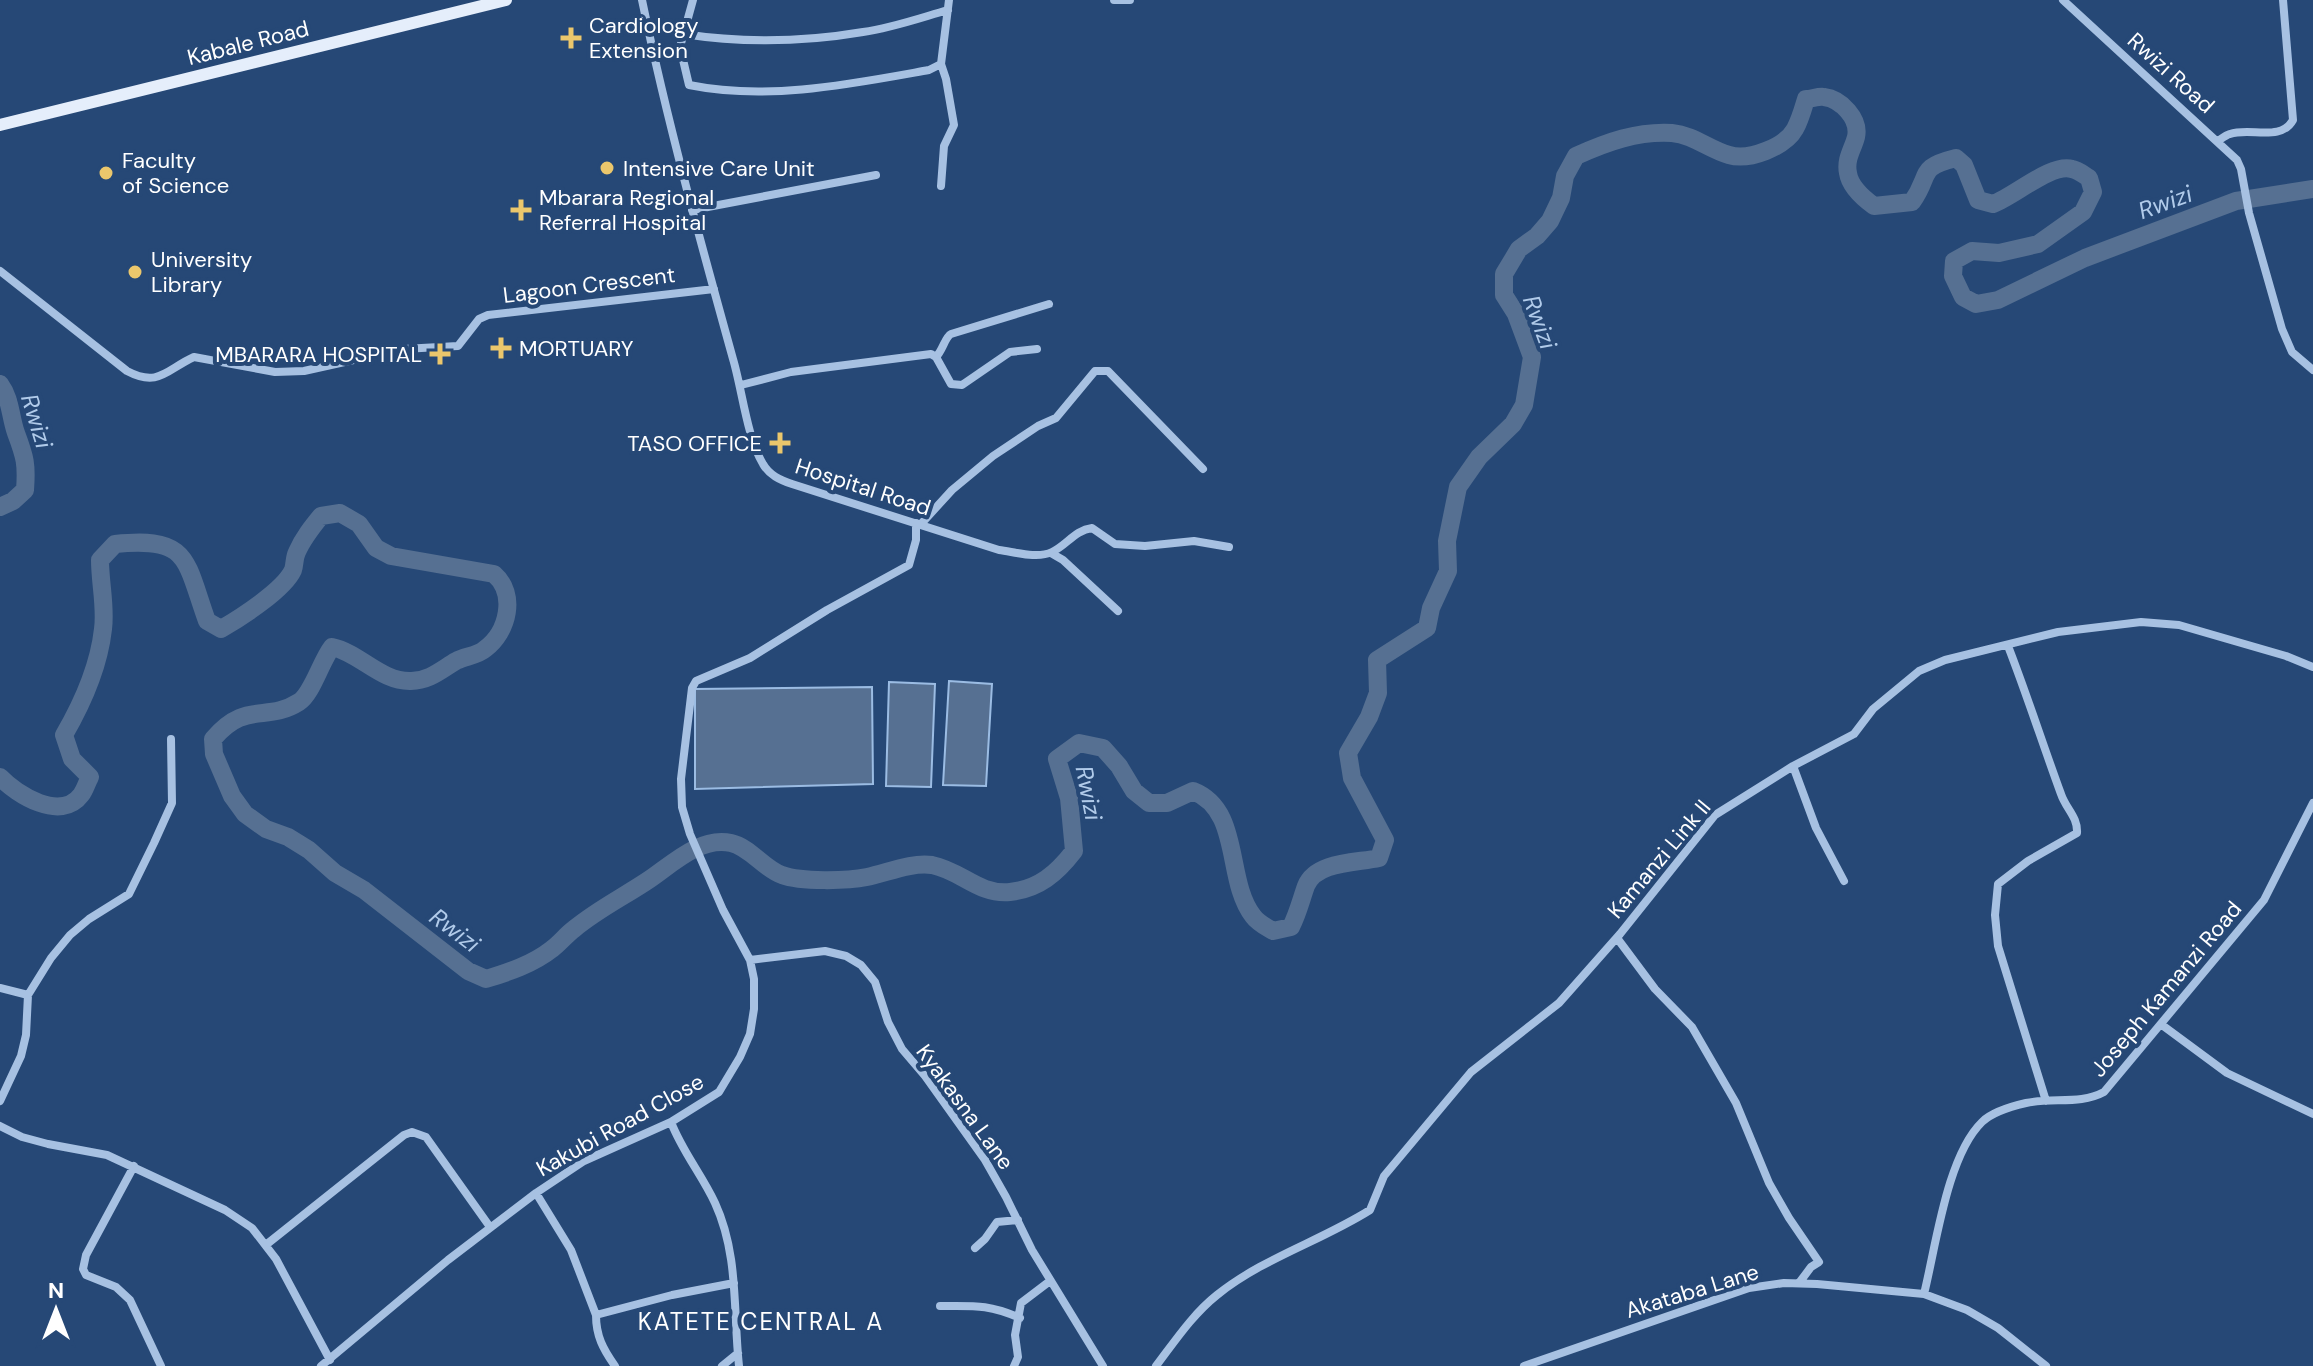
<svg xmlns="http://www.w3.org/2000/svg" width="2313" height="1366" font-family="'DM Sans',sans-serif">
  <style>
    .water { fill: #567092; stroke: #9bbce3; stroke-width: 2 }
    .lines { fill: none; stroke-linecap: round; stroke-linejoin: round }
    .river { stroke: #567092; stroke-width: 18 }
    .street { stroke: #a7c1e2; stroke-width: 8 }
    .primary { stroke: #e5eefb; stroke-width: 12 }
    .poi-dot { fill: #ebc76c; stroke: #264876; stroke-width: 3 }
    .labels { text-anchor: middle; dominant-baseline: central; stroke-width: 8; stroke-linejoin: round; paint-order: stroke }
    .poi-label { font-size: 22px; fill: #fff; stroke: #264876; text-anchor: start }
    .street-label { font-size: 22px; fill: #fff; stroke: #264876 }
    .water-label { font-size: 24px; font-style: italic; fill: #b1cbea; stroke: #264876 }
    .neighbourhood-label { font-size: 24px; letter-spacing: 2px; fill: #fff; stroke: #264876 }
  </style>
  <rect width="100%" height="100%" fill="#264876"/>
  <path class="water" d="M949 681 992 684 986 786 943 785Z
    M889 682 935 684 931 787 886 786Z
    M872 687 873 784 695 789V689Z"/>
  <g class="lines">
    <path class="river" d="M0 384C11 399 10 416 16 433 25 457 27 464 25 490L13 501 0 507
      M0 777C17 795 61 822 81 795 85 790 87 782 90 777L72 759 64 735C82 704 99 665 103 629 106 607 100 583 100 560L115 544C190 536 185 560 207 621L221 629C240 618 284 590 293 570 295 564 294 558 297 552 303 538 312 527 321 516L340 513 359 524 376 548 391 556 494 574C517 594 508 632 485 649 477 656 465 656 456 661 441 670 429 681 411 681 381 682 360 653 332 647 321 661 312 694 299 702 266 723 246 700 213 739L214 754 232 796 245 814 266 829 288 837 309 850 335 873 364 890 468 971 486 979C509 972 533 964 552 949 560 943 566 935 574 929 598 909 625 896 650 879 672 864 701 836 731 843 750 847 764 869 782 875 801 882 847 881 867 877 887 873 911 862 932 865 962 871 978 895 1010 892 1039 889 1057 873 1074 851L1069 798 1057 759 1079 743 1103 748 1119 766 1134 791 1149 803H1167L1193 791C1242 810 1225 880 1253 916 1258 923 1266 927 1273 931L1291 927C1298 913 1301 900 1306 886 1316 861 1357 863 1379 858L1385 840 1352 778 1348 753 1369 717 1378 693 1377 660 1427 628 1431 608 1448 571 1447 541 1458 487 1479 457 1513 424 1524 405 1532 357 1516 314 1504 295V274L1519 249 1537 236 1550 221 1561 198 1565 176 1576 156C1607 142 1637 131 1672 133 1694 135 1708 149 1729 155 1749 161 1785 147 1795 129 1800 120 1803 109 1806 99 1811 99 1819 96 1824 97 1841 99 1860 119 1856 137 1853 149 1845 159 1848 173 1850 187 1863 198 1874 206L1912 202C1932 174 1916 168 1956 158L1964 165 1978 200 1993 204C2015 196 2051 163 2072 169 2078 170 2084 175 2089 178L2093 192 2083 212 2038 244 1999 253 1972 251 1954 261 1953 276 1963 297 1976 304 1998 300 2085 258 2236 201 2313 189"/>
    <path class="street" d="M642 0C667 121 700 240 733 359 742 389 747 438 763 464 769 475 780 480 792 484L999 550C1015 552 1037 559 1052 552 1067 545 1075 530 1092 528L1115 544 1145 546 1194 541 1229 547
      M693 0 680 47 689 85C768 101 851 84 929 70L941 64 949 0
      M1114 0H1130
      M2063 0 2237 160 2241 169 2249 213 2282 329 2292 352 2313 370
      M683 34C742 43 804 42 863 32 892 28 920 18 948 10
      M941 64 946 79 954 125 944 146 941 186
      M2218 141C2219 140 2228 134 2230 134 2250 127 2281 142 2293 120L2283 0
      M692 210 876 175
      M0 271 127 371C159 388 167 369 194 357L275 372 304 371 403 349 458 346 479 319 488 315 714 289
      M936 357C943 350 945 337 951 334L1049 304
      M741 385 791 372 931 354 936 357 951 384 962 385 1010 352 1037 349
      M921 524 952 490 993 456 1038 426 1056 418 1095 371H1108L1203 469
      M1051 553 1063 560 1118 611
      M2008 646C2027 695 2043 745 2061 794 2066 809 2078 817 2077 833L2028 861 1998 884 1995 915 1998 946 2046 1101
      M1793 766 1816 828 1844 881
      M1617 938 1655 989 1692 1027 1736 1103 1769 1183 1789 1218 1819 1262 1811 1267 1799 1283
      M750 960 825 951 846 956 861 965 875 982 888 1022 902 1049 925 1076 985 1160 1006 1197 1032 1250 1103 1366
      M0 988 28 995
      M2162 1025 2227 1073 2313 1114
      M0 1101 21 1056 26 1035 28 995 51 958 70 935 89 919 129 894 154 843 172 803 171 739
      M671 1122C682 1151 702 1175 715 1203 739 1255 733 1311 739 1366
      M0 1126 22 1137 48 1144 107 1155 225 1210 252 1228 276 1259 330 1360
      M134 1166 86 1255 83 1269 86 1275 116 1287 130 1300 161 1366
      M536 1193 571 1250 596 1315 672 1295 734 1283
      M267 1244 404 1135 412 1132 426 1137 490 1227
      M975 1248 985 1239 997 1222 1018 1220
      M1924 1294C1936 1246 1947 1156 1982 1122 1992 1112 2013 1106 2026 1103 2053 1097 2080 1105 2104 1092L2264 900 2313 803
      M940 1306C974 1306 988 1304 1020 1318
      M596 1315C596 1336 603 1349 615 1366
      M321 1366 448 1260 536 1193 584 1161 671 1122 719 1092 740 1057 750 1034 754 1009V979L750 960 723 910 690 834 682 807 681 779 692 688 696 681 750 658 827 610 909 565 916 540V523
      M722 1366 738 1353
      M1014 1366 1018 1357 1015 1335 1021 1303 1050 1281
      M1156 1366C1175 1341 1193 1314 1217 1295 1263 1258 1321 1241 1370 1210L1384 1176 1471 1072 1559 1003 1620 934 1715 815 1793 766 1854 734 1873 709 1919 671 1945 660 2058 632 2141 622 2179 625 2286 656 2313 667
      M1524 1366 1749 1288 1784 1283 1817 1284 1924 1294 1967 1310 1998 1328 2046 1366"/>
    <path class="primary" d="M0 125 506 0"/>
  </g>
  <g class="poi-dot">
    <path d="M567 26h8v8h8v8h-8v8h-8v-8h-8v-8h8z"/>
    <circle cx="607" cy="168" r="8"/>
    <circle cx="106" cy="173" r="8"/>
    <path d="M517 198h8v8h8v8h-8v8h-8v-8h-8v-8h8z"/>
    <circle cx="135" cy="272" r="8"/>
    <path d="M497 336h8v8h8v8h-8v8h-8v-8h-8v-8h8z"/>
    <path d="M436 342h8v8h8v8h-8v8h-8v-8h-8v-8h8z"/>
    <path d="M776 431h8v8h8v8h-8v8h-8v-8h-8v-8h8z"/>
  </g>
  <g class="labels">
    <g class="poi-label">
      <text x="589" y="25">Cardiology<tspan x="589" dy="25">Extension</tspan></text>
      <text x="122" y="160">Faculty<tspan x="122" dy="25">of Science</tspan></text>
      <text x="623" y="168">Intensive Care Unit</text>
      <text x="539" y="197">Mbarara Regional<tspan x="539" dy="25">Referral Hospital</tspan></text>
      <text x="151" y="259">University<tspan x="151" dy="25">Library</tspan></text>
      <text x="519" y="348">MORTUARY</text>
      <text x="422" y="354" text-anchor="end">MBARARA HOSPITAL</text>
      <text x="762" y="443" text-anchor="end">TASO OFFICE</text>
    </g>
    <g class="street-label">
      <text transform="translate(248 43) rotate(-14)">Kabale Road</text>
      <text transform="translate(2171 73) rotate(42)">Rwizi Road</text>
      <text transform="translate(589 285) rotate(-7)">Lagoon Crescent</text>
      <text transform="translate(863 487) rotate(18)">Hospital Road</text>
      <text transform="translate(1659 859) rotate(-50)">Kamanzi Link II</text>
      <text transform="translate(2166 989) rotate(-50)">Joseph Kamanzi Road</text>
      <text transform="translate(965 1107) rotate(54)">Kyakasna Lane</text>
      <text transform="translate(620 1125) rotate(-29)">Kakubi Road Close</text>
      <text transform="translate(1692 1291) rotate(-17)">Akataba Lane</text>
    </g>
    <g class="water-label">
      <text transform="translate(2165 202) rotate(-20)">Rwizi</text>
      <text transform="translate(1540 322) rotate(70)">Rwizi</text>
      <text transform="translate(37 421) rotate(73)">Rwizi</text>
      <text transform="translate(1089 793) rotate(79)">Rwizi</text>
      <text transform="translate(455 930) rotate(37)">Rwizi</text>
    </g>
    <g class="neighbourhood-label">
      <text x="761" y="1321">KATETE CENTRAL A</text>
    </g>
  </g>
  <g transform="translate(56 1310)" stroke="#264876" stroke-width="6" paint-order="stroke">
  <path d="M0-6L14 30L0 20L-14 30Z" fill="#ffffff"/>
  <text y="-12" font-size="22" font-weight="bold" text-anchor="middle" fill="#ffffff">N</text>
  </g>
</svg>
